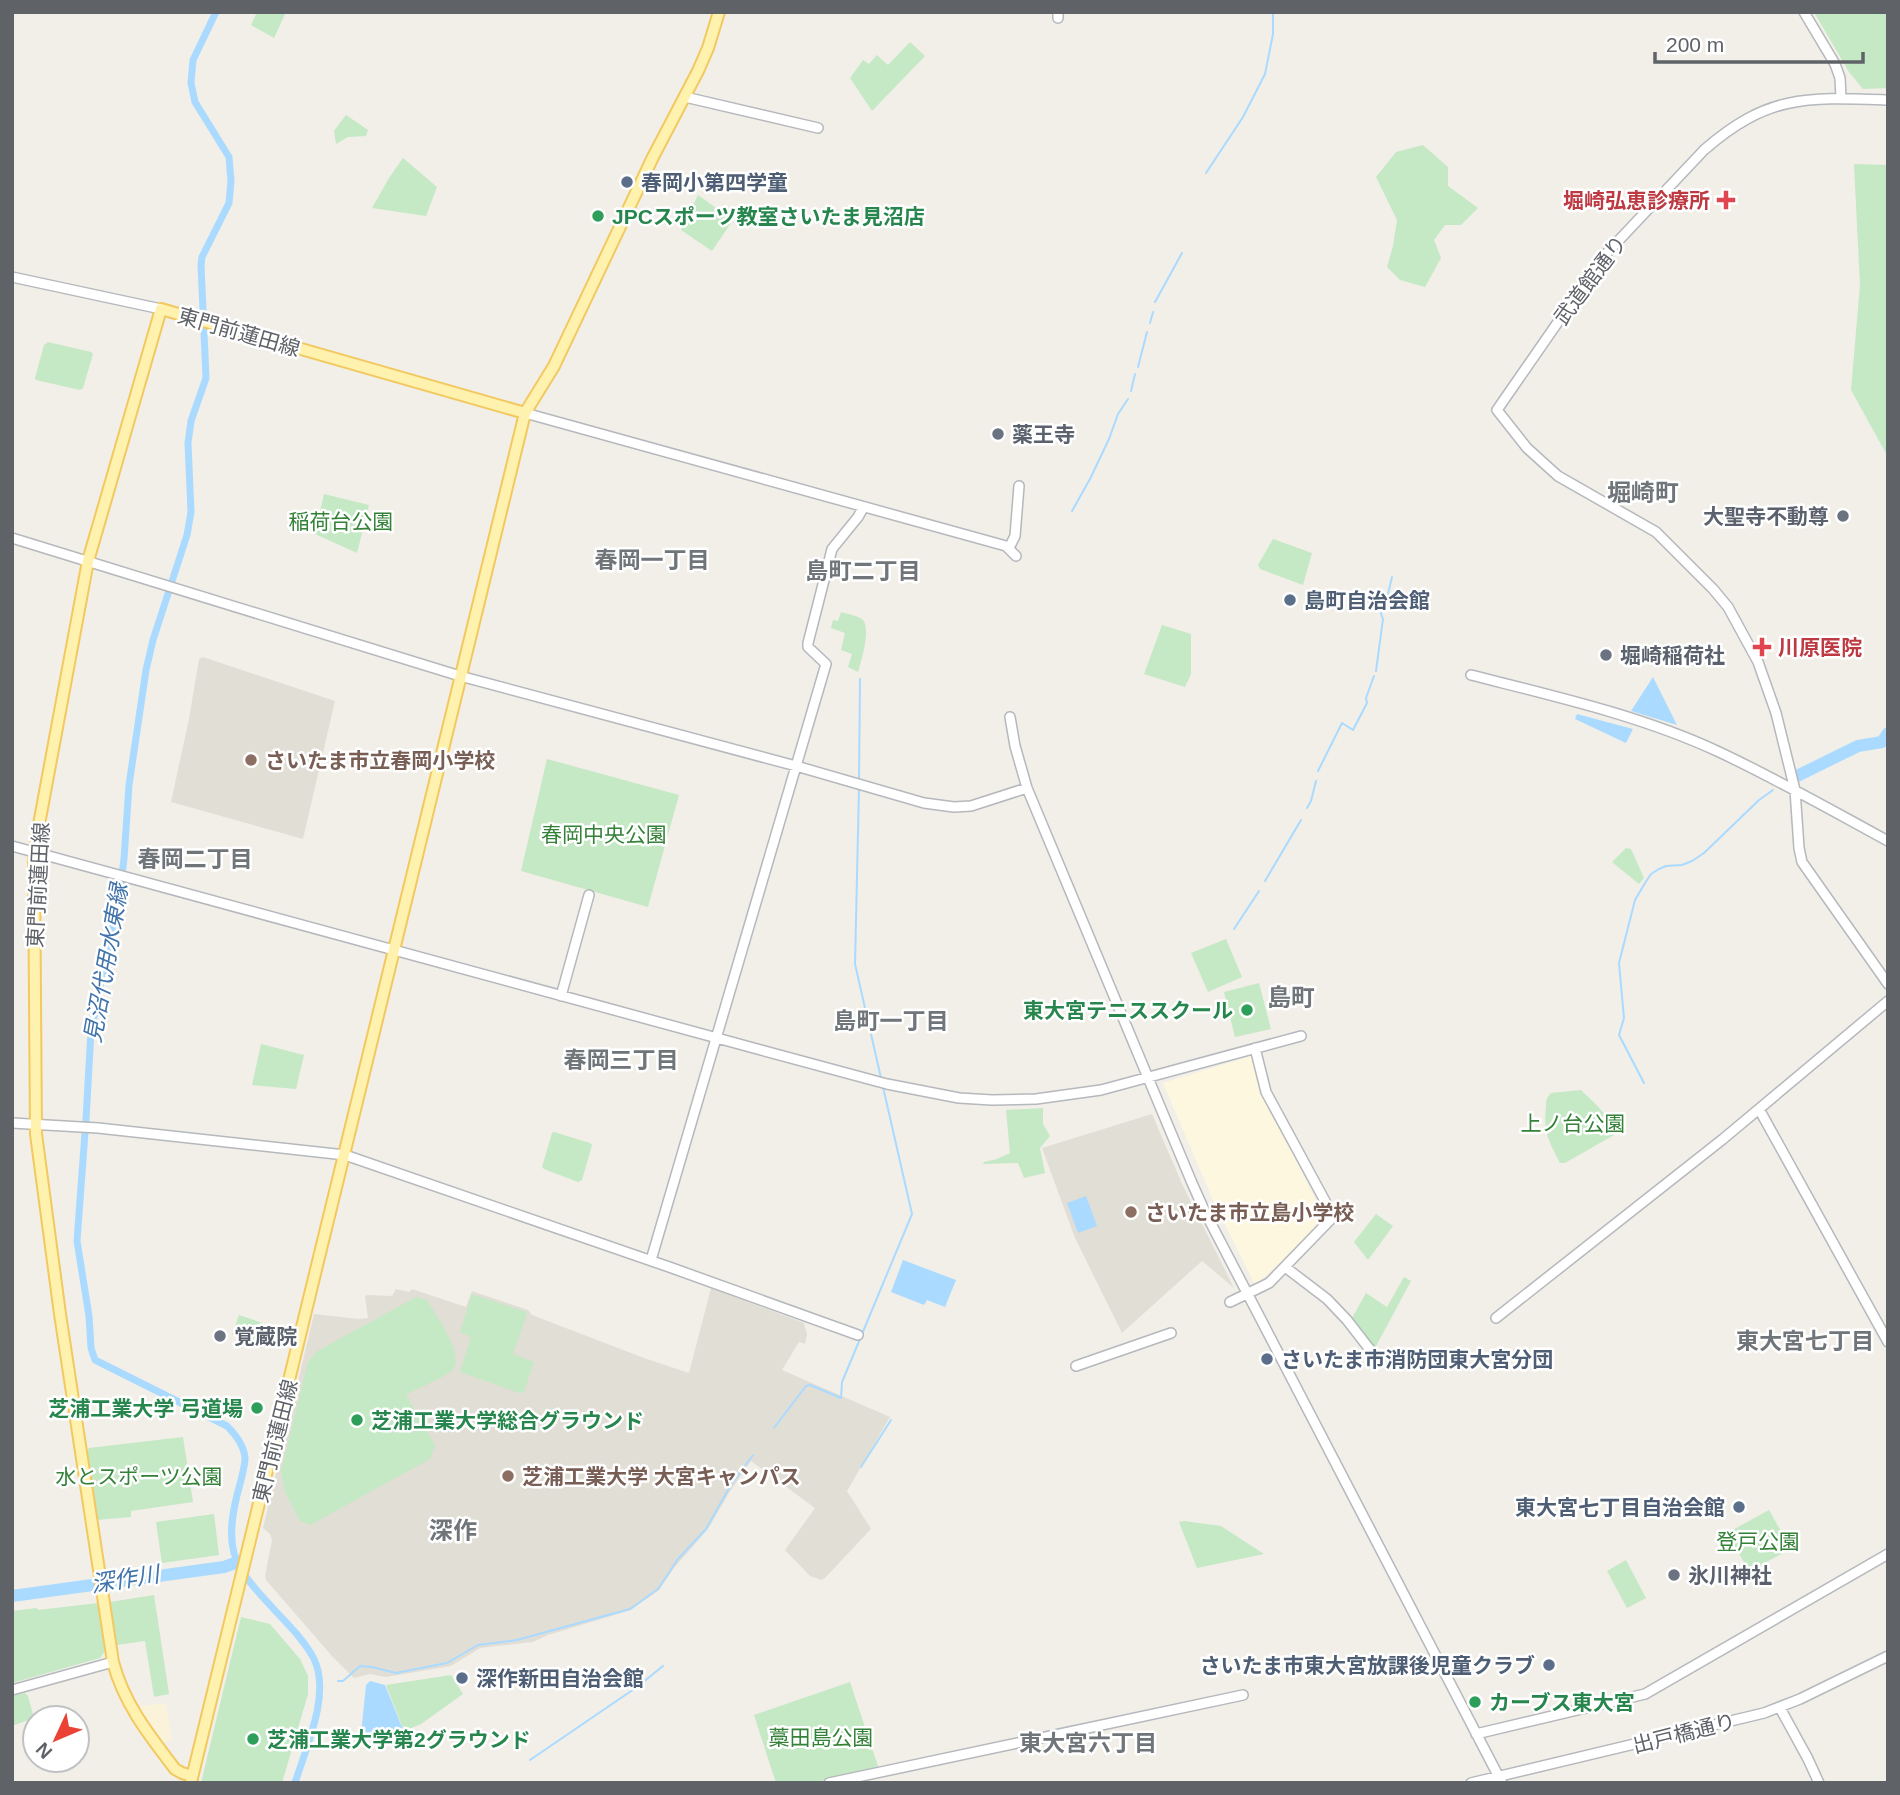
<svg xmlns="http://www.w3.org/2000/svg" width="1900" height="1795" font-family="Arial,'Noto Sans JP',sans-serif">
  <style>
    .commercial { fill: #fef7e0 }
    .education { fill: #e1ded6 }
    .green { fill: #c5e8c5 }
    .sand { fill: #fbf3d9 }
    .water { fill: #aadaff }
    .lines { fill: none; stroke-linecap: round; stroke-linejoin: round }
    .stream { stroke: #aadaff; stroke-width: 2 }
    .canal { stroke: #aadaff; stroke-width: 7 }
    .river { stroke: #aadaff; stroke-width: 12 }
    .minor-casing { stroke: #b5b8bc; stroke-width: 12 }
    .major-casing { stroke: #f2c960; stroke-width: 14 }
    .minor { stroke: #fff; stroke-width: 9 }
    .major { stroke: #fff2af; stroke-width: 10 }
    .service-dot { fill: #5c6f8a; stroke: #fff; stroke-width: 2.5 }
    .health-dot { fill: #e0444e; stroke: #fff; stroke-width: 2.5 }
    .leisure-dot { fill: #2e9e5b; stroke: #fff; stroke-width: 2.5 }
    .worship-dot { fill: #6b7280; stroke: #fff; stroke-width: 2.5 }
    .education-dot { fill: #8d6e63; stroke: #fff; stroke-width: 2.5 }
    .labels { text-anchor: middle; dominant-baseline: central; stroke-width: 5; stroke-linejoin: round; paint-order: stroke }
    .service-label { font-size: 21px; font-weight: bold; fill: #4e5e75; stroke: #fff; text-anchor: start }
    .health-label { font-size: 21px; font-weight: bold; fill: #be3a42; stroke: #fff; text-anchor: end }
    .leisure-label { font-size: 21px; font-weight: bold; fill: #27864d; stroke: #fff; text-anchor: start }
    .street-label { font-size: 21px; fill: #5f6368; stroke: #fff }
    .worship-label { font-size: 21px; font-weight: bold; fill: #5b616d; stroke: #fff; text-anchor: start }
    .park-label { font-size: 21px; fill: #348238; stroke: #fff }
    .education-label { font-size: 21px; font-weight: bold; fill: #785e54; stroke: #fff; text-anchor: start }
    .neighbourhood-label { font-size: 23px; font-weight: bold; fill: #70757a; stroke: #fff }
    .water-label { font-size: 23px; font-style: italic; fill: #4174aa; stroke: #fff }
    .quarter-label { font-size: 24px; font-weight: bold; fill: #70757a; stroke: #fff }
  </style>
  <rect width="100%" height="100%" fill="#f1efe8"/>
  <path class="commercial" d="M1251 1056 1260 1087 1324 1217 1281 1262 1255 1285 1213 1200 1163 1083Z"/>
  <path class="education" d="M203 657 335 701 303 839 171 802 189 719 199 659Z
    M1152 1114 1183 1186 1234 1288 1202 1261 1122 1333 1075 1238 1042 1148Z
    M711 1288 804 1323 807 1334 805 1344 799 1342 782 1370 890 1417 847 1491 871 1529 825 1578 821 1580 810 1576 785 1550 815 1508 751 1461 729 1493 708 1529 674 1568 659 1590 631 1610 548 1635 533 1642 480 1648 451 1666 386 1677 370 1674 354 1678 331 1655 266 1580 265 1576 272 1540 270 1534 263 1528 314 1314 359 1319 368 1318 365 1297 367 1295 392 1296 396 1289 409 1292 412 1289 466 1307 472 1291 528 1310 532 1315 644 1358 689 1373Z"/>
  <path class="green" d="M257 12H286L274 38 251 25Z
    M1814 12H1888V88L1863 89 1849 72Z
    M910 42 925 56 872 111 850 78 863 60 869 64 877 55 888 65Z
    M346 115 368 130 366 136 348 137 336 144 334 131Z
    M1423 145 1448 167V186L1478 208 1461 225H1445L1434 240 1441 258 1425 287 1400 280 1387 267 1393 246 1397 220 1376 177 1396 152Z
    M403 158 437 187 426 216 372 208 389 178Z
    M1854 164 1888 165V457L1851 390 1860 285Z
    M698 195 733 220 712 251 681 230Z
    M48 342 91 352 93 354 83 388 80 390 36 380 35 378 44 345Z
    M324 494 369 505 357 553 315 534Z
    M1273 539 1312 553 1303 585 1260 569 1258 565Z
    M841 612C847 614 859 616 863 620 871 630 861 661 858 672L848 667 852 654 841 650 845 633 831 628 833 620 838 621Z
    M1162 625 1191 634V674L1185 687 1144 674Z
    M547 759 679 795 648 907 521 871Z
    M1626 848 1631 849 1644 878 1639 884 1612 862Z
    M1226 939 1242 977 1208 992 1191 953Z
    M1259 983 1271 1029 1235 1037 1224 992Z
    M261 1044 304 1055 296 1089 252 1085Z
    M1581 1090C1594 1103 1611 1116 1614 1135L1565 1163H1560C1549 1141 1543 1133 1546 1108 1546 1101 1546 1098 1551 1093Z
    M1043 1108V1124L1050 1136 1040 1148 1045 1173 1024 1178 1018 1163 983 1164 984 1162 997 1159 1010 1153 1006 1110Z
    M554 1132 590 1143 592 1145 582 1180 578 1182 544 1169 542 1167 552 1133Z
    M1376 1214 1393 1226 1368 1260 1354 1242Z
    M1404 1277 1411 1281 1375 1348 1352 1318 1366 1293 1387 1307Z
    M472 1294 526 1312 527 1314 513 1354 534 1362 524 1392 519 1393 460 1372 471 1337 460 1332Z
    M416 1297 427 1300C435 1315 469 1358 450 1372 437 1381 420 1387 406 1395L435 1445 430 1459 310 1525 300 1521 285 1492 281 1471 308 1362 316 1352Z
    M239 1315 271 1326 265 1346 232 1335Z
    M183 1437 193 1502 131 1511V1517L97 1520 87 1451 89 1448Z
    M1769 1510 1791 1549 1749 1571 1727 1533Z
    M214 1514 219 1555 162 1563 156 1522Z
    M1184 1521 1221 1526 1264 1554 1197 1568 1179 1522Z
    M1626 1560 1646 1598 1627 1608 1607 1571Z
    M154 1595 169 1694 154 1697 145 1641 117 1645 110 1602Z
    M98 1603 105 1651 100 1658 12 1683V1611L37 1608 38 1610Z
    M241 1617 270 1624 300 1659 308 1676V1694L282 1783H201Z
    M451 1675 463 1694 421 1724 404 1731 386 1685Z
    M850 1682 879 1769 810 1783H776L754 1715Z
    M25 1693 28 1696 34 1718 12 1726V1696Z"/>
  <path class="sand" d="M166 1703 172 1740 163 1742 139 1709 141 1706Z"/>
  <path class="water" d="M1653 677 1677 725 1631 711Z
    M1577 714 1633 729 1626 743 1575 719Z
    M1086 1196 1097 1226 1078 1233 1067 1203Z
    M903 1260 956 1280 945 1307 927 1300 924 1305 891 1292Z
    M370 1681 385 1685 404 1732C391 1735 374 1740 361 1734L366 1685Z"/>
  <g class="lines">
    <path class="stream" d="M1206 173 1243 117 1265 74 1273 34V12
      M1155 302 1182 253
      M1150 323 1153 312
      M1138 367 1147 332
      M1131 391 1135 374
      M1072 511 1090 479 1109 439 1118 414 1128 399
      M1386 602 1392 577
      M1376 671 1383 619 1381 614 1384 607
      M1318 771 1342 723 1353 730 1367 703 1366 698 1374 676
      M859 780 860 679
      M859 789 855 964 881 1078
      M1307 808 1311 801 1316 781
      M1265 881 1301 820
      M1234 929 1259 891
      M1644 1083 1619 1035 1624 1018 1619 963 1635 900 1645 883 1651 874 1659 869 1666 866 1682 865 1692 861 1704 853 1759 800 1773 790
      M862 1334 912 1214 883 1087
      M774 1428 806 1386 810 1385 841 1398 842 1382 860 1339
      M861 1467 891 1420
      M338 1681H343L360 1666 372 1667 396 1673 447 1663 478 1645 517 1640 630 1609 658 1589 678 1559 706 1529 732 1483 753 1455
      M642 1683 663 1666
      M530 1760 637 1687"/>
    <path class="canal" d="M216 12 193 60 191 83 195 102 229 157 231 181 229 203 202 257 201 265 206 378 191 421 188 443 191 512 187 535 153 640 146 670 129 785 124 859 120 890 91 1031 86 1119 77 1241 89 1316 91 1348 95 1360 227 1426C236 1435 244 1445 245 1458 245 1466 242 1476 240 1484 234 1505 228 1531 234 1553 240 1573 256 1590 270 1605 285 1622 304 1639 314 1659 331 1694 306 1747 295 1783"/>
    <path class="river" d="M1797 776 1858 746 1882 742 1888 733
      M12 1596 224 1567 238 1562"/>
    <g class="minor-casing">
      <path id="minor" d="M1804 12 1835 64 1840 78 1841 98
        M1058 18V12
        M685 97 818 128
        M1888 100C1808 97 1768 94 1704 150L1603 257 1497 410 1527 448 1558 476 1656 532 1713 589 1728 607 1758 662 1776 713 1795 790 1799 848 1802 862 1888 984
        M12 277 161 309
        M525 413 1006 546 1016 556
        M12 538 460 676 796 766 924 803 954 807 971 806 1027 788
        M1009 548 1015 536 1019 486
        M1471 675C1553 696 1639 715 1717 751 1775 778 1831 810 1888 841
        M1010 717 1015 746 1027 788 1192 1183 1205 1212 1502 1783
        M12 846 761 1050 887 1084 959 1098 992 1100 1036 1099 1101 1090 1301 1036
        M561 996 589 895
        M1759 1109 1888 1342
        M12 1123 98 1128 345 1155 672 1268 858 1335
        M651 1260 826 664 808 647V643L832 549 858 517 863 508
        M1285 1267 1327 1299 1347 1320 1378 1360
        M1230 1302 1269 1283 1331 1219 1332 1214 1266 1092 1255 1048
        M1496 1318 1723 1139 1888 1001
        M1076 1366 1171 1333
        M12 1690 113 1662
        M1780 1708 1808 1759 1819 1783
        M1476 1734 1645 1694 1888 1554
        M829 1783 1243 1695
        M1471 1783 1764 1713 1800 1699 1888 1656"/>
    </g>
    <g class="major-casing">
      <path id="major" d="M192 1776 182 1773 175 1769C149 1735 124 1704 113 1662L60 1314 36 1134 34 863 37 835 88 561 161 309 525 413
        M191 1782 525 413 554 366 653 157 698 71 708 48 719 12"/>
    </g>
    <use href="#minor" class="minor"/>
    <use href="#major" class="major"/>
  </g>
  <g class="service-dot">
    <circle cx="627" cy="182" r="7"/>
    <circle cx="1290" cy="600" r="7"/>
    <circle cx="1267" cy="1359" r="7"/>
    <circle cx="1739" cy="1507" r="7"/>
    <circle cx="1549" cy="1665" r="7"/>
    <circle cx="462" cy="1678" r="7"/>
  </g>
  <g class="health-dot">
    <path d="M1722.5 189.5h7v7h7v7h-7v7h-7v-7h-7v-7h7z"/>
    <path d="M1758.5 636.5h7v7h7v7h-7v7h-7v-7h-7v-7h7z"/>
  </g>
  <g class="leisure-dot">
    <circle cx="598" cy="216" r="7"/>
    <circle cx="1247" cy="1010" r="7"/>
    <circle cx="257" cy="1408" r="7"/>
    <circle cx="357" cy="1420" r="7"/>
    <circle cx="1475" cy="1702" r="7"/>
    <circle cx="253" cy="1739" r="7"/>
  </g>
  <g class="worship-dot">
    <circle cx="998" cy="434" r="7"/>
    <circle cx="1843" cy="516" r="7"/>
    <circle cx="1606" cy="655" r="7"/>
    <circle cx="220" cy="1336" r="7"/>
    <circle cx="1674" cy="1575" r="7"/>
  </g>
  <g class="education-dot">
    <circle cx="251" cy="760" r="7"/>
    <circle cx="1131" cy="1212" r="7"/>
    <circle cx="508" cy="1476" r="7"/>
  </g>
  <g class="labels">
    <g class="service-label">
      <text x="641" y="182">春岡小第四学童</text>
      <text x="1304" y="600">島町自治会館</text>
      <text x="1281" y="1359">さいたま市消防団東大宮分団</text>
      <text x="1725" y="1507" text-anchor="end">東大宮七丁目自治会館</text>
      <text x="1535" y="1665" text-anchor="end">さいたま市東大宮放課後児童クラブ</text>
      <text x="476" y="1678">深作新田自治会館</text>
    </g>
    <g class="health-label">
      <text x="1710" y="200">堀崎弘恵診療所</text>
      <text x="1778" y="647" text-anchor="start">川原医院</text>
    </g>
    <g class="leisure-label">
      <text x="612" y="216">JPCスポーツ教室さいたま見沼店</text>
      <text x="1233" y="1010" text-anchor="end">東大宮テニススクール</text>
      <text x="243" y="1408" text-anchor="end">芝浦工業大学 弓道場</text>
      <text x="371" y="1420">芝浦工業大学総合グラウンド</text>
      <text x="1489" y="1702">カーブス東大宮</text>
      <text x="267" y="1739">芝浦工業大学第2グラウンド</text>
    </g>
    <g class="street-label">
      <text transform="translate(1590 280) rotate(-53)">武道館通り</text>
      <text transform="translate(239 332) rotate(16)">東門前蓮田線</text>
      <text transform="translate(38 885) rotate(-87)">東門前蓮田線</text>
      <text transform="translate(275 1441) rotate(-76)">東門前蓮田線</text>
      <text transform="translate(1684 1733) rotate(-14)">出戸橋通り</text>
    </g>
    <g class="worship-label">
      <text x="1012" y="434">薬王寺</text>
      <text x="1829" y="516" text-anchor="end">大聖寺不動尊</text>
      <text x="1620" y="655">堀崎稲荷社</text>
      <text x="234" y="1336">覚蔵院</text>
      <text x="1688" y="1575">氷川神社</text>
    </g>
    <g class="park-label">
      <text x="341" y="521">稲荷台公園</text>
      <text x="604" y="834">春岡中央公園</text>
      <text x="1573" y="1123">上ノ台公園</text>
      <text x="139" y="1476">水とスポーツ公園</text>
      <text x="1758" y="1541">登戸公園</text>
      <text x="821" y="1737">藁田島公園</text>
    </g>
    <g class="education-label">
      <text x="265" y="760">さいたま市立春岡小学校</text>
      <text x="1145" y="1212">さいたま市立島小学校</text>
      <text x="522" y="1476">芝浦工業大学 大宮キャンパス</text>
    </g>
    <g class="neighbourhood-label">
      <text x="652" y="560">春岡一丁目</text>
      <text x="863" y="571">島町二丁目</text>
      <text x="195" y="859">春岡二丁目</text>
      <text x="891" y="1021">島町一丁目</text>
      <text x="621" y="1060">春岡三丁目</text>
      <text x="1805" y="1341">東大宮七丁目</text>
      <text x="1088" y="1743">東大宮六丁目</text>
    </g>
    <g class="water-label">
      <text transform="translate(106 963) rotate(-80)">見沼代用水東縁</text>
      <text transform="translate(125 1579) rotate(-9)">深作川</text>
    </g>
    <g class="quarter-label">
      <text x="1643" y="492">堀崎町</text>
      <text x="1291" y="997">島町</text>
      <text x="453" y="1530">深作</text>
    </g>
  </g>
  <rect width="1900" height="1795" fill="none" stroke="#5f6368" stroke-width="28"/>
  <g transform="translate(56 1739) rotate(226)"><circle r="33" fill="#ffffff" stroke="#bfc1c3" stroke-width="2"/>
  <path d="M0-5L12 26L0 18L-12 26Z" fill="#ea4335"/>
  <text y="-10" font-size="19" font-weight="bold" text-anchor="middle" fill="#5f6368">N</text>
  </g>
  <path d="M1655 52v10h208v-10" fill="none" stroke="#5f6368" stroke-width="3.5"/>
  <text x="1666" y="52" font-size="21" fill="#5f6368" stroke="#ffffff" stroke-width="5" paint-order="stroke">200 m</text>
</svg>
